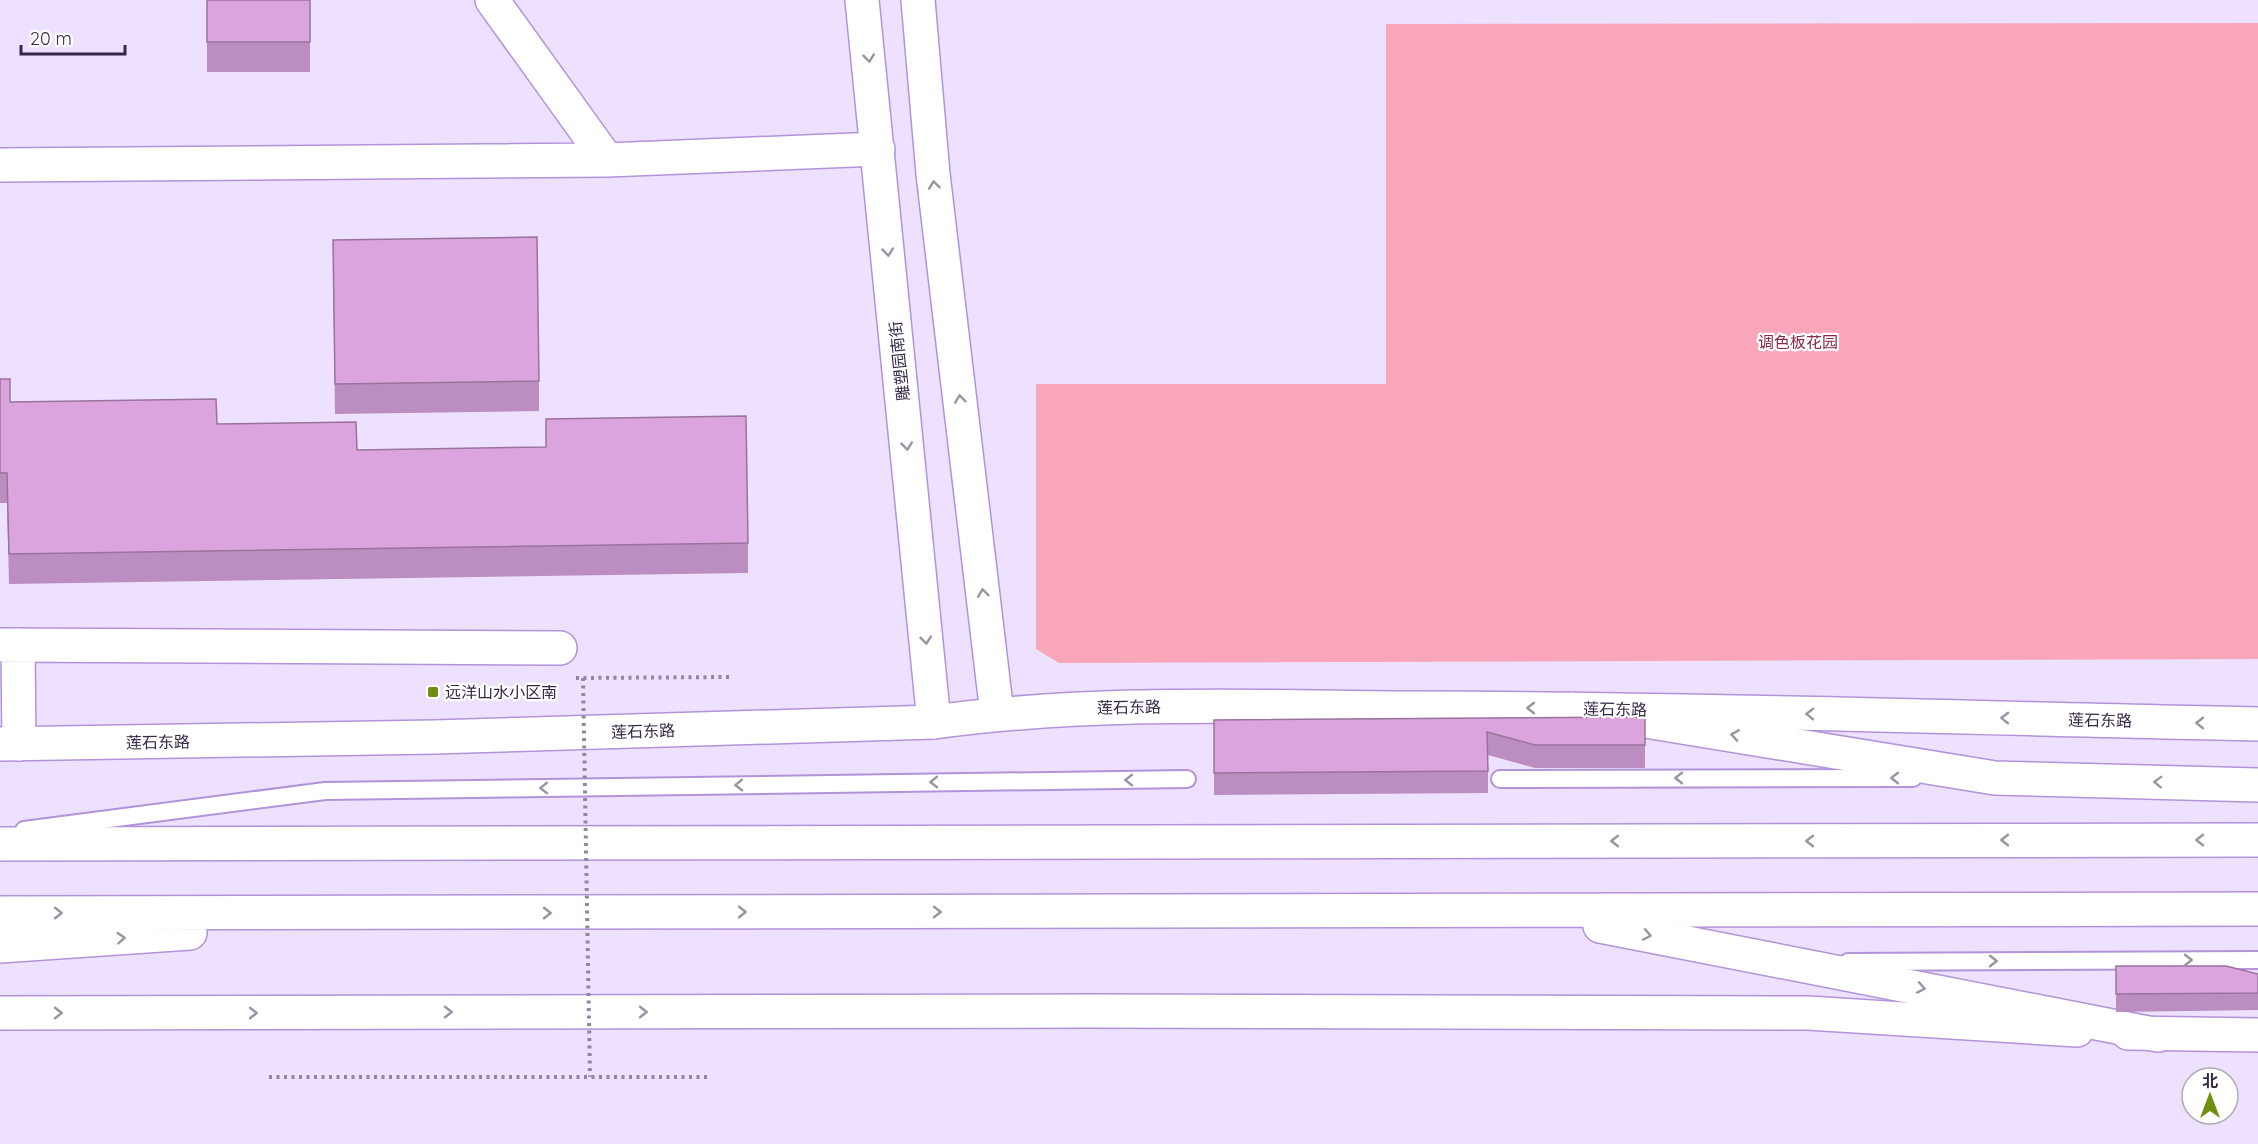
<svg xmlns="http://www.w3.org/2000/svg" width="2258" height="1144" font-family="Quicksand,'Noto Sans SC',sans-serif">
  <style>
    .green { fill: #faa6ba }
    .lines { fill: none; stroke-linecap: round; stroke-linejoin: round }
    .service-casing { stroke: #b293da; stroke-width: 20 }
    .minor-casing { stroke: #b293da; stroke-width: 36 }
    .tertiary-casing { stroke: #b293da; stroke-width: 36 }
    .secondary-casing { stroke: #b293da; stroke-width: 36 }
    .trunk-casing { stroke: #b293da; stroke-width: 36 }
    .path { stroke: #9286a3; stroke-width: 4; stroke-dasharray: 3 4.5; stroke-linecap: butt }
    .service { stroke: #fff; stroke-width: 16 }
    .minor { stroke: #fff; stroke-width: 33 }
    .tertiary { stroke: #fff; stroke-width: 33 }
    .secondary { stroke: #fff; stroke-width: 33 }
    .trunk { stroke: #fff; stroke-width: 33 }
    .path-bridge { stroke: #9286a3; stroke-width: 4; stroke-dasharray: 3 4.5; stroke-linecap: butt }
    .wall { fill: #bc8dc0 }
    .building { fill: #dba4df; stroke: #99739c; stroke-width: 1.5 }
    .oneway { stroke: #9a94a2 }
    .poi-dot { fill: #6f8d0e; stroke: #fff; stroke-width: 2 }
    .labels { text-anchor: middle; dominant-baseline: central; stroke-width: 4.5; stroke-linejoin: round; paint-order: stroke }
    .park-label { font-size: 16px; fill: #89294a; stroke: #fff }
    .street-label { font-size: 16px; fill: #362946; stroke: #fff }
    .poi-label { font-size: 16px; fill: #362946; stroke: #fff; text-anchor: start }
  </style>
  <rect width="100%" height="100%" fill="#ede1ff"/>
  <path class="green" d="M2258 23V659L1059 663 1036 649V384H1386V24Z"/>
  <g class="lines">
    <g class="service-casing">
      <path id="service" d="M1500 779 1913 778
        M24 830 325 791 1187 779
        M1848 962 2258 960"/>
    </g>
    <g class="minor-casing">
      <path id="minor" d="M492 0 607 160
        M0 165 607 160 878 149
        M0 645 560 648
        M18 645 19 744"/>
    </g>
    <g class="tertiary-casing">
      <path id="tertiary" d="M0 744 434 737 934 722C1095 700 1257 707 1419 708 1699 709 1978 718 2258 724
        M0 1013 1088 1011 1808 1013 2077 1030
        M2128 1033 2258 1035"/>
    </g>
    <g class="secondary-casing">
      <path id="secondary" d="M862 0 934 722
        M918 0 933 174 997 714"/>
    </g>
    <g class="trunk-casing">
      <path id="trunk" d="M1572 709 1995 778 2258 785
        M0 844 2258 840
        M0 913 2258 909
        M1600 926 2158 1035
        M0 946 190 933"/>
    </g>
    <path class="path" d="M576 678 732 677
      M269 1077H710"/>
    <use href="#service" class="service"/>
    <use href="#minor" class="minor"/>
    <use href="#tertiary" class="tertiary"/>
    <use href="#secondary" class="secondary"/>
    <use href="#trunk" class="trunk"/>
    <path class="path-bridge" d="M583 678 590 1077"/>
  </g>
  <path class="wall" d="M207 0H310V72H207Z
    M333 270 539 381V411L335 414Z
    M0 379 10 402 217 424 357 450 748 543V573L9 584 7 503H0Z
    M1645 717V768H1535L1488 755V793L1214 795V720Z
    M2116 966 2258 974V1010L2116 1012Z"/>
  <path class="building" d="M207 0H310V42H207Z
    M537 237 539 381 335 384 333 240Z
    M0 379H10V402L216 399 217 424 356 422 357 450 546 447V419L746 416 748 543 9 554 7 473H0Z
    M1645 717V745H1535L1487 732 1488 771 1214 773V720Z
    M2116 966H2226L2258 974V993L2116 994Z"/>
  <defs><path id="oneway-chevron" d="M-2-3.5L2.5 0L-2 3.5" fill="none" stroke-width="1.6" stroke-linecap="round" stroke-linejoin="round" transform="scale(1.5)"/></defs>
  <g class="oneway">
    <use href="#oneway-chevron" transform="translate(869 58) rotate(84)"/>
    <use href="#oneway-chevron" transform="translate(934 185) rotate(-97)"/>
    <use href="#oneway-chevron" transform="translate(888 252) rotate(84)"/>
    <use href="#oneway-chevron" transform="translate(960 399) rotate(-97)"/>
    <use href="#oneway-chevron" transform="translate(907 446) rotate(84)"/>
    <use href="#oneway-chevron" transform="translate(983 593) rotate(-97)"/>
    <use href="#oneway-chevron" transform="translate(926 640) rotate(84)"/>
    <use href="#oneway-chevron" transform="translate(1531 708) rotate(-180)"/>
    <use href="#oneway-chevron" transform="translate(1810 714) rotate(-179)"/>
    <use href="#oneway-chevron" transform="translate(2005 718) rotate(-179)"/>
    <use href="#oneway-chevron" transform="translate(2200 723) rotate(-179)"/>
    <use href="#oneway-chevron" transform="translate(1735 735) rotate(-171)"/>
    <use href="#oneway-chevron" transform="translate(1679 778) rotate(180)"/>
    <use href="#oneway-chevron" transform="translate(1895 778) rotate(180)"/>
    <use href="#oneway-chevron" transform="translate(1129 780) rotate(179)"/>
    <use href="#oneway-chevron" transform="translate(934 782) rotate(179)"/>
    <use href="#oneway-chevron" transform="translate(2158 782) rotate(-178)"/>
    <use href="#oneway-chevron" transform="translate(739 785) rotate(179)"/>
    <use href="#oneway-chevron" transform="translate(544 788) rotate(179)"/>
    <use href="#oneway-chevron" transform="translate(2005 840) rotate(180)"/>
    <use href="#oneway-chevron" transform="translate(2200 840) rotate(180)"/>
    <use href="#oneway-chevron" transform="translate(1615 841) rotate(180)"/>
    <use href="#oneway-chevron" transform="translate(1810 841) rotate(180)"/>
    <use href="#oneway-chevron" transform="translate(742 912)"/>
    <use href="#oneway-chevron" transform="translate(937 912)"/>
    <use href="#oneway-chevron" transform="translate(58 913)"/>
    <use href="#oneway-chevron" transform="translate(547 913)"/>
    <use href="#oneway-chevron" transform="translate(1647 935) rotate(11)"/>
    <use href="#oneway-chevron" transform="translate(121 938) rotate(-4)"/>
    <use href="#oneway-chevron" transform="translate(2188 960)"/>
    <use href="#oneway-chevron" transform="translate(1993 961)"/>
    <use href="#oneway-chevron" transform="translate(1921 988) rotate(11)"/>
    <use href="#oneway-chevron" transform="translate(448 1012)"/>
    <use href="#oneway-chevron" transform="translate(643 1012)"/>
    <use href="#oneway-chevron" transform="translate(58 1013)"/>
    <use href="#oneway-chevron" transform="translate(253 1013)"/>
  </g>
  <rect class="poi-dot" x="427" y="686" width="12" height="12" rx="3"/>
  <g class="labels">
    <g class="park-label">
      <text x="1798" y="342">调色板花园</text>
    </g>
    <g class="street-label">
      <text transform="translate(899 361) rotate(-96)">雕塑园南街</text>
      <text transform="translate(1129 707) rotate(-1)">莲石东路</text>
      <text transform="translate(1615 709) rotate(1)">莲石东路</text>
      <text transform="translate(2100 720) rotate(1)">莲石东路</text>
      <text transform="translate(643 731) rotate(-2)">莲石东路</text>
      <text transform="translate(158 742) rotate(-1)">莲石东路</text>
    </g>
    <g class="poi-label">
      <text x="445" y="692">远洋山水小区南</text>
    </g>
  </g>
  <g transform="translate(2210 1096)"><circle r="28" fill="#ffffff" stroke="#afa9b5" stroke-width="1.5"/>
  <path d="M0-4.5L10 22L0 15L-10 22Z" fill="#6f8d0e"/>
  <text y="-9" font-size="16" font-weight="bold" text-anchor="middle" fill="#362946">北</text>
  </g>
  <path d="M21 45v9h104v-9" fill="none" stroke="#362946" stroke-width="3"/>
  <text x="30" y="45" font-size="18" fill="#362946" stroke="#ffffff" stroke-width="4.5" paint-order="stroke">20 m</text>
</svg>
